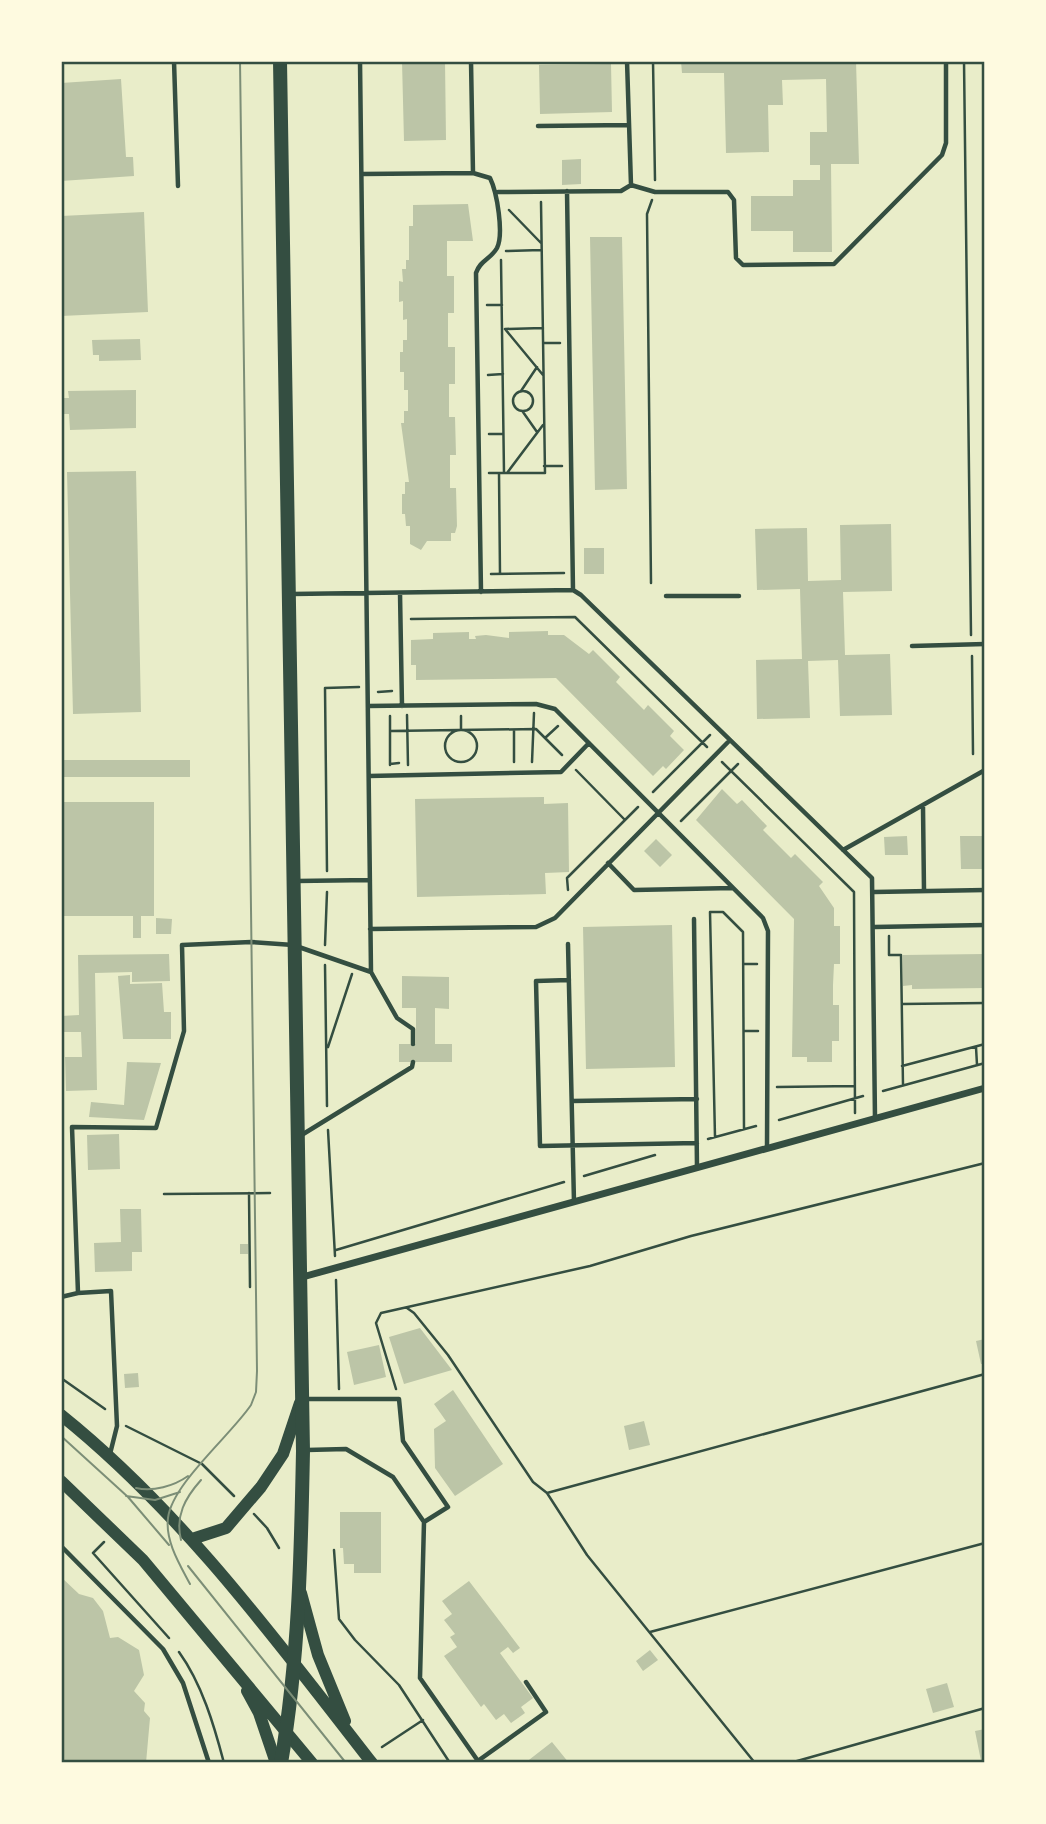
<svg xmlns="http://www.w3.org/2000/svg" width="1046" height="1824" font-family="'Exo 2',sans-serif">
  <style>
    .building { fill: #bcc5a7 }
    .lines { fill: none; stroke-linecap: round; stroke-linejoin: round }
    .path { stroke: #344e41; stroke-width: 2.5 }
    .service { stroke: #344e41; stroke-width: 4.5 }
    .minor { stroke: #344e41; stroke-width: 7 }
    .secondary { stroke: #344e41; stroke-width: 12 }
    .trunk { stroke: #344e41; stroke-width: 14 }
    .tram { stroke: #7c8e77; stroke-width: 2 }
    .neatline { fill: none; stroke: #344e41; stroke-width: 2.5 }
  </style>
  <rect width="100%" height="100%" fill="#e9edc9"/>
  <path class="building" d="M402 61H445L446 140 404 141Z
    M681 61H856L859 164H831L832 252H793V231H751V196H793V180H820V165H810V132H827L826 79 782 80 783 105H768L769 152 726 153 724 73H682Z
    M611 64 612 112 540 114 539 65Z
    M121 79 126 157H133L134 176 61 181V83Z
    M581 159V184L562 185V160Z
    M468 204 473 241H447V276H454V313H448V347H455V384H449V417H455L456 455H450V488H456L457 526 455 533H451V541H427L421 550 410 544V526H406L405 514H402V494H405V482H409L401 423H404V411H408V390H404V372H400V352H403V340H407V319L403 320V301L399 302V281L403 282 402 269H406V260H409V226H413V205Z
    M144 212 148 312 61 316V216Z
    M590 237H622L627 489 595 490Z
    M140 339 141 360 99 361V355H93L92 340Z
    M136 390V428L70 430 69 414H62V398H69L68 391Z
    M136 471 141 712 73 714 67 472Z
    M891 524 892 591 843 592 845 655 890 654 892 715 840 716 838 660 808 661 810 718 757 719 756 660 802 659 800 589 757 590 755 529 807 528 808 581 841 580 840 525Z
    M584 548H604V574H584Z
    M548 631V635H564L589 654 593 650 620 677 616 682 644 710 648 705 674 731 670 736 684 750 666 769 663 766 653 776 556 678 416 680V665H411V640L433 639V633L469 632V639H476L475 636 486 635 509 638V632Z
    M61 760H190V777H61Z
    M722 789 737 804 742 800 767 826 763 830 791 858 795 854 823 882 819 886 834 908V926H840V964H834L833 985V1005H839V1041H832V1062H807V1057H792L794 919 696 820Z
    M544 797V804L568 803 569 872 545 873 546 894 417 897 415 799Z
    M61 802H154V916H141V938H133V916H61Z
    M907 836 908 855H885L884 837Z
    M960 836H985V869H961Z
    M656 839 672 855 660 867 644 851Z
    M156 918 172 919 171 934H156Z
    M672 925 675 1067 586 1069 583 927Z
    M169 954 170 981 132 982V972L95 973 97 1090 66 1091 65 1057H82L81 1032H61V1016L79 1015 78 955Z
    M985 954V988L912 989V985L903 986V955Z
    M130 975V984L162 983 164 1012H171V1039H123L118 976Z
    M402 976 449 977V1009L435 1008V1044H452V1062H399V1044H416V1008H402Z
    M127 1062 161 1063 144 1120 89 1117 91 1102 124 1105Z
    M119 1134 120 1169 88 1170 87 1135Z
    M120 1209H141L142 1252H132V1271L95 1272 94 1243 121 1242Z
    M240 1244H248V1254H240Z
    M420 1328 452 1370 404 1384 389 1337Z
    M985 1339V1364H981L976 1341Z
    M379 1345 386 1377 354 1385 347 1352Z
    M138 1373 139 1387 125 1388 124 1374Z
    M453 1390 503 1464 455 1496 435 1468 434 1429 446 1421 434 1404Z
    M644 1421 650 1445 629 1450 624 1426Z
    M340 1512H381V1573H354V1564H344L343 1548H340Z
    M61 1577 79 1594 93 1598 103 1611 110 1638 118 1637 139 1650 144 1675 134 1691 145 1703 144 1711 150 1718 146 1763H61Z
    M469 1581 520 1648 513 1653 508 1647 500 1653 533 1698 521 1707 525 1713 511 1723 504 1714 496 1720 484 1704 481 1707 444 1656 457 1647 450 1637 455 1634 444 1620 452 1614 442 1601Z
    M650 1650 658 1660 643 1671 636 1661Z
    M947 1683 954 1707 933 1713 926 1689Z
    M985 1729V1760L981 1761 975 1731Z
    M552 1742 569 1763H525Z"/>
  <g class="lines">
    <path class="path" d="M653 61 655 180
      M964 61 971 635
      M509 210 541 243
      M506 251 541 250
      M501 260 504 473
      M487 305H502
      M505 329 543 375
      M505 329 543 328
      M543 343H560
      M488 375 503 374
      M513 401a10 10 0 1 1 20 0a10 10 0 1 1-20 0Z
      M521 391 537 367
      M523 412 537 432
      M489 434H503
      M544 466H562
      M489 473H545L541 202
      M499 473 500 574
      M507 473 543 425
      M491 574 564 573
      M651 583 647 214 652 200
      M411 619 575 617 707 747
      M972 656 973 754
      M378 692 392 691
      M407 715 408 765
      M390 716V765
      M461 716V730
      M445 746a16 16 0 1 1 32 0a16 16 0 1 1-32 0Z
      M514 730V762
      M390 731 536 729 562 755
      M545 738 558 726
      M532 762 534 713
      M722 762 854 892 855 1113
      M390 764 399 763
      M576 770 625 820
      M653 792 710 735
      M681 821 738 764
      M327 871 325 688 359 687
      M568 890 567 878 638 807
      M889 936V955H901L903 1085
      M325 945 327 892
      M743 964H757
      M325 965 327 1106
      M902 1004 985 1003
      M744 1031H758
      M328 1047 352 974
      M976 1047 977 1065
      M902 1066 985 1044
      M777 1087 854 1086
      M883 1091 985 1063
      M779 1120 863 1096
      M328 1130 335 1256
      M715 1137 710 912H723L743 932 744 1129
      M708 1139 756 1126
      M584 1176 655 1155
      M249 1193 250 1287
      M164 1194 270 1193
      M336 1250 564 1182
      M336 1280 339 1389
      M407 1308 414 1313 448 1355 533 1482 547 1493
      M61 1378 105 1409
      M396 1389 376 1323 381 1313 590 1266 691 1236 985 1163
      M126 1426 202 1464 234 1496
      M254 1514 267 1528 279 1548
      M104 1542 93 1553 169 1638
      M334 1550 339 1619 355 1640 399 1685 450 1763
      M650 1632 985 1543
      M179 1652C202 1684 214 1725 224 1763
      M382 1747 423 1720
      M755 1763 587 1555 547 1493 985 1374
      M790 1763 985 1708"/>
    <path class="service" d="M174 61 178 186
      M360 61 371 972
      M471 61 473 173
      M538 126 629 125
      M362 174 473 173 490 178C497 192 504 234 497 248 491 259 480 260 476 273L481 592
      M631 185 655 192H728L734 200 736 258 743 265 834 264 942 155 946 143V61
      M567 191 573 590
      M498 192 621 191 631 185 627 61
      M400 593 402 706
      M292 594 573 590 581 595 872 878 875 1118
      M666 596H739
      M912 646 985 644
      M368 706 536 704 555 709 763 918 768 931 767 1148
      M369 776 561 772 589 743
      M923 807 924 891
      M843 850 985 770
      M608 863 634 890 733 888
      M297 881 370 880
      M874 892 985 890
      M694 919 697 1167
      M874 927 985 925
      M370 929 536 927 555 918 730 740
      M568 944 574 1202
      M569 980 536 981 540 1146 697 1143
      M572 1101 697 1099
      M300 1136 412 1067 413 1062
      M78 1293 111 1291 117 1426 110 1454
      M61 1297 78 1293 72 1127 156 1128 184 1031 182 945 251 942 293 945 371 972 397 1018 413 1029V1044
      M305 1399H399L403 1441 448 1507 424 1522
      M307 1450 346 1449 393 1477 424 1522 420 1678 478 1761
      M61 1546 163 1649 183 1683 209 1763
      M475 1763 546 1712 526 1682"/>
    <path class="minor" d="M299 1278 985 1088"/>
    <path class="secondary" d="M61 1415C183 1513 276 1640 372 1763
      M61 1481 143 1560 312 1763
      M192 1539 226 1528 261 1487 283 1454 300 1403
      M301 1593 318 1655 345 1721
      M247 1691 259 1713 276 1763"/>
    <path class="trunk" d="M280 61 303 1451C301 1555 299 1659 281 1763"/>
    <path class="tram" d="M61 1436 128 1497 169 1545
      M136 1488C153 1492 174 1486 188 1476
      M126 1496 155 1500 180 1492
      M181 1540C175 1516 185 1498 201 1480
      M188 1566 346 1763
      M190 1584C180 1565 165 1541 168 1518 172 1484 230 1436 251 1405L256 1392 257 1371 240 61"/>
  </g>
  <rect width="1046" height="1824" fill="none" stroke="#fefae0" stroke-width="126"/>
  <rect x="63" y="63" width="920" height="1698" class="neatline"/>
</svg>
